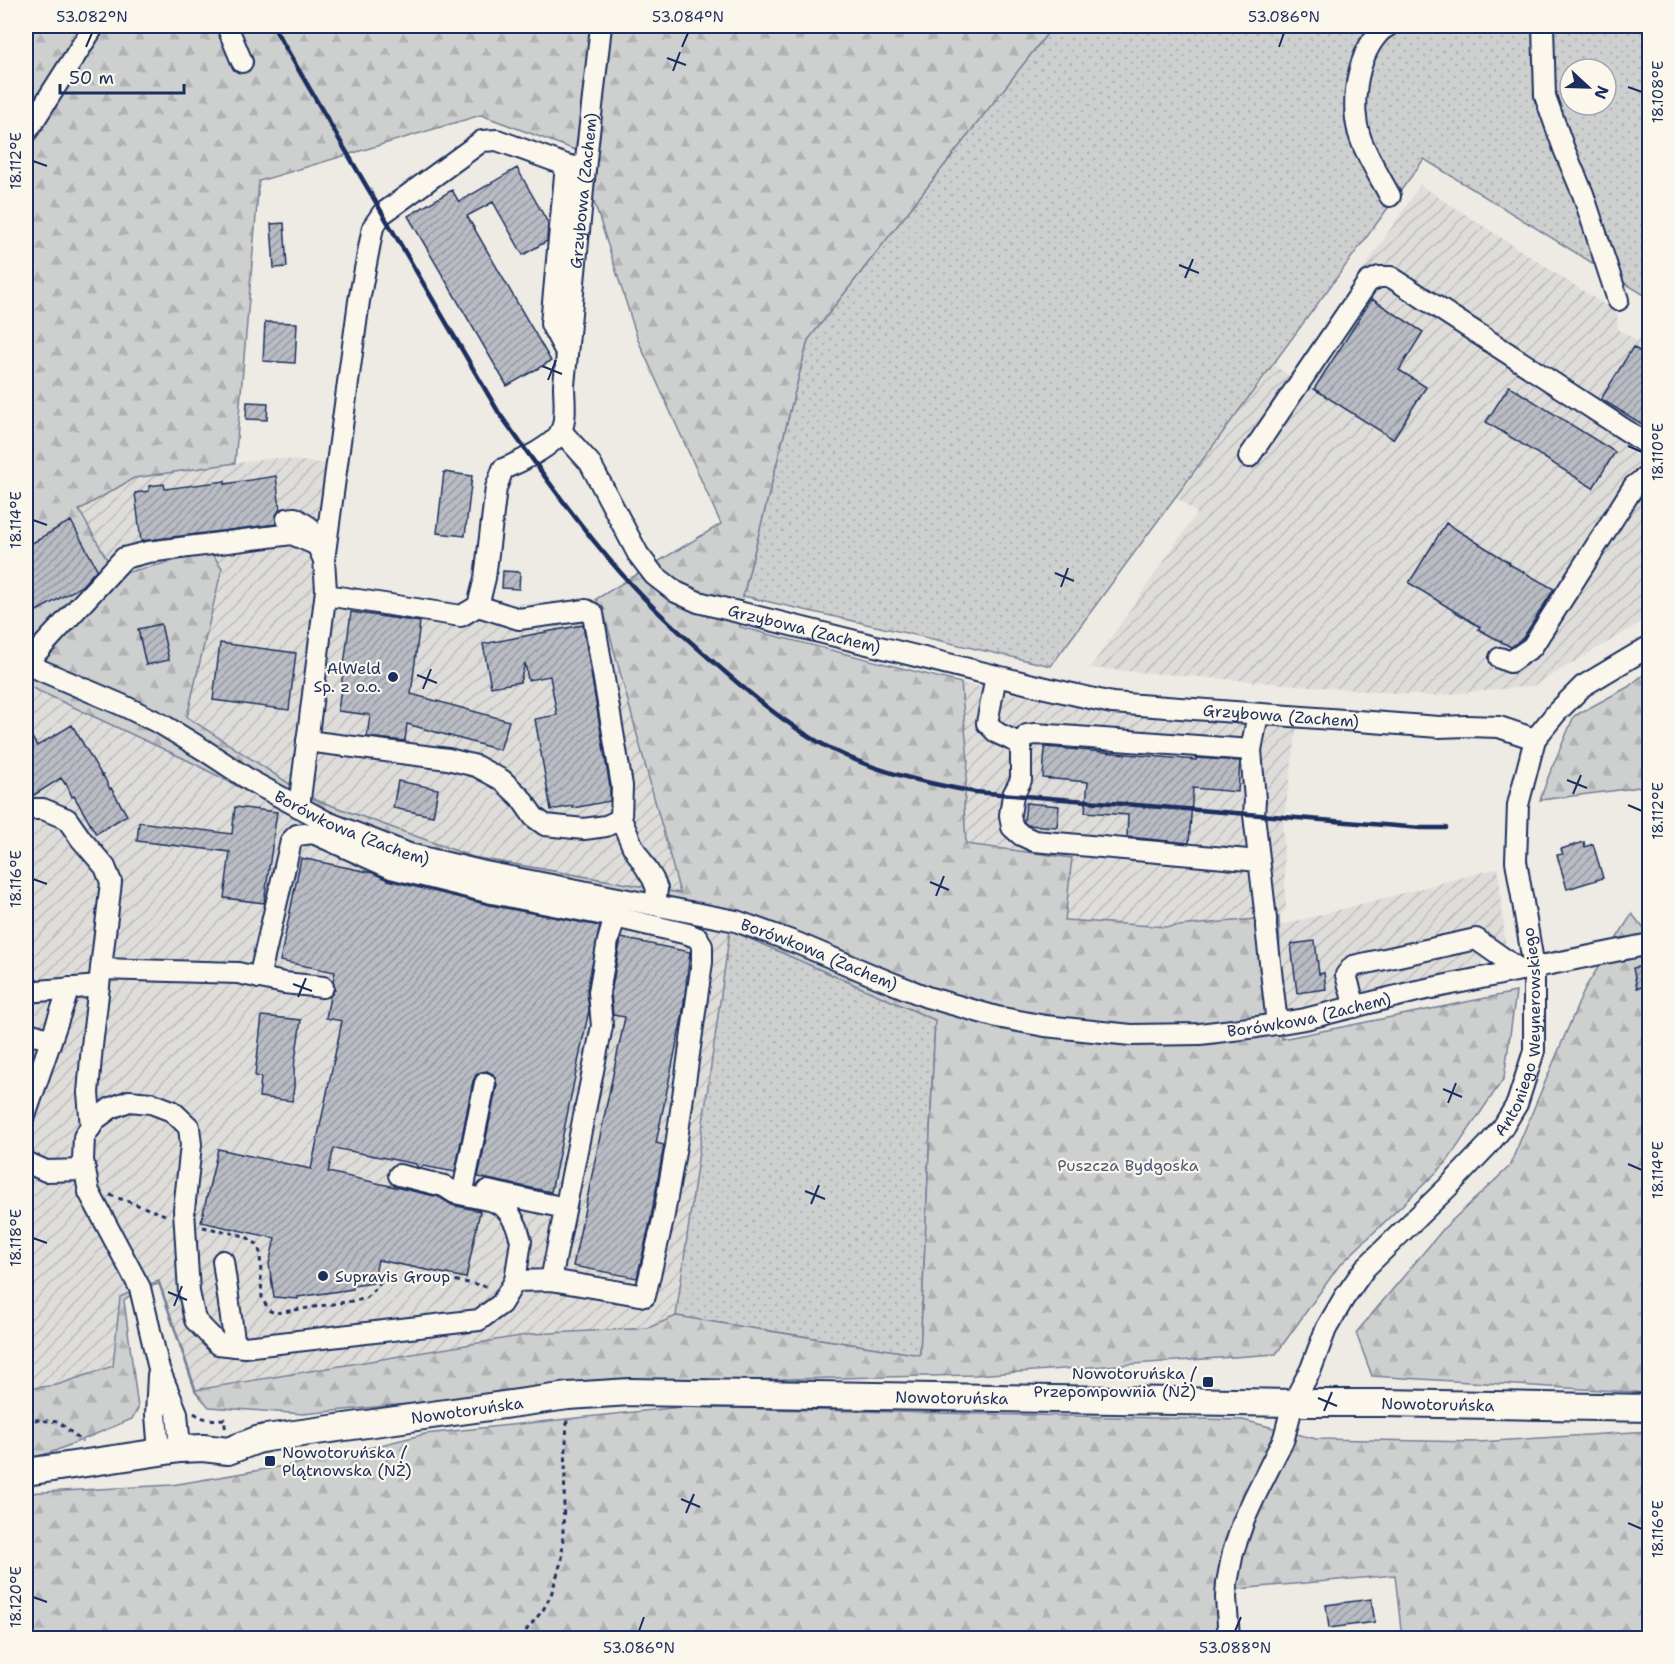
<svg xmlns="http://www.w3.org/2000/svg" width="1675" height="1664" font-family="'Shantell Sans',sans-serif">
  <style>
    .industrial { fill: url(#industrial-furrows) }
    .green { fill: url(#green-dots); stroke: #747f96; stroke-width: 1.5; fill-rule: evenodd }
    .forest { fill: url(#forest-firs); stroke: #747f96; stroke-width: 1.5; fill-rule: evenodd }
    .building { fill: url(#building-hatch); stroke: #1b2f5e; stroke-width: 1.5 }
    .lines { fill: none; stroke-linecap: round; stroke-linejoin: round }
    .minor-casing { stroke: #1b2f5e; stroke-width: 24 }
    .major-casing { stroke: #1b2f5e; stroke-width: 30 }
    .path { stroke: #1b2f5e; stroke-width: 3; stroke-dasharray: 4.5 4.5; stroke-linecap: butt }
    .minor { stroke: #fbf7ec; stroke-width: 20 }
    .major { stroke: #fbf7ec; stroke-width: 26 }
    .rail { stroke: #1b2f5e; stroke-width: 4.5 }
    .ticks { fill: none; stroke: #1b2f5e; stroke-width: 2 }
    .poi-dot { fill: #1b2f5e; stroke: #fbf7ec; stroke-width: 2 }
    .labels { text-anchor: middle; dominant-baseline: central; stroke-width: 4.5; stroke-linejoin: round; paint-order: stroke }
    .street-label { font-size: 16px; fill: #1b2f5e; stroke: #fbf7ec }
    .poi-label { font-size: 16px; fill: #1b2f5e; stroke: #fbf7ec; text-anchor: end }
    .park-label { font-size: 16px; fill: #48577a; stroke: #fbf7ec }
    .neatline { fill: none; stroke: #1b2f5e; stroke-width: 2 }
    .ticks-label { font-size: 15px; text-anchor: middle; fill: #1b2f5e }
  </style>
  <defs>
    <pattern id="industrial-furrows" width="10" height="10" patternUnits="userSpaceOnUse" patternTransform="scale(1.5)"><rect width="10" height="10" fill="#deddda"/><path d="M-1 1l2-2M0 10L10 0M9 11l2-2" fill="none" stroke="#bebebe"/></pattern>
    <pattern id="green-dots" width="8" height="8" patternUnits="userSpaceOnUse" patternTransform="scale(1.5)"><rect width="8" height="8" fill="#cecfcf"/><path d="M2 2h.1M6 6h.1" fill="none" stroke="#b0b2b4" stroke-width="1.8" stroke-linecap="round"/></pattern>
    <pattern id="forest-firs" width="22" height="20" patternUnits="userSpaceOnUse" patternTransform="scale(1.5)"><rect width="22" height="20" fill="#cecfcf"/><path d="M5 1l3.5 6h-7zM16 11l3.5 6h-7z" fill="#b0b2b4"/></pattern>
    <pattern id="building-hatch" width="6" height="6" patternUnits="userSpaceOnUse" patternTransform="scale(1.5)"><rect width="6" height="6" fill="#b9bcc3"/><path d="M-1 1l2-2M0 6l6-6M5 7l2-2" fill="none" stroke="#9699a2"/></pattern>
  </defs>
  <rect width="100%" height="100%" fill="#eeebe4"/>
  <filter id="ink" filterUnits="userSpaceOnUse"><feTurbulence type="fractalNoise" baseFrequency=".0167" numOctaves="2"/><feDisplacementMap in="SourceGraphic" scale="12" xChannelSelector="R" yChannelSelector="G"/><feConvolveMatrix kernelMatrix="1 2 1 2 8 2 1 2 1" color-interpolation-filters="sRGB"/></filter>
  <g filter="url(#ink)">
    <path class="industrial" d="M1420 185 1617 313 1618 329 1637 341 1648 333 1649 334 1650 584 1644 589 1649 596V618L1533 686 1430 696 1090 668 1197 513 1132 464 1226 332 1291 377Z
      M274 458 328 464 326 590 496 605 596 599 604 613 680 893 473 857 311 798 187 716 26 541 134 478Z
      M961 683 1082 708 1297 727 1283 827 1286 909 1279 917 1213 925 1167 927 1065 920 1072 858 966 844 964 806 968 761Z
      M26 685 189 761 336 838 472 881 730 930 676 1316 648 1328 532 1334 196 1390 159 1282 120 1298 113 1366 57 1385 26 1389Z
      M1498 868 1506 949 1484 956 1480 967 1285 1010 1274 927Z"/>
    <path class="green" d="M1053 26H1649V298L1424 159 1051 666 743 596 808 340ZM1570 69H1606V105H1570Z
      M730 930 935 1020 920 1355 676 1316Z"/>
    <path class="forest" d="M26 26H1053L808 340 743 596 740 627 961 683 968 761 964 806 966 844 1072 858 1065 920 1167 927 1279 917 1282 1039 1516 992 1504 1078 1446 1163 1338 1267 1276 1354 975 1375 696 1381 427 1402 303 1414 209 1407 195 1391 159 1284 138 1290 124 1300 138 1408 132 1419 55 1451 26 1460V1389L57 1385 113 1366 120 1297 139 1288 159 1281 196 1390 532 1334 648 1328 676 1316 920 1355 935 1020 730 930 472 881 399 865 336 838 189 761 26 685ZM481 115 578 151 638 340 721 524 596 599 604 613 680 893 473 857 311 798 187 717 222 568 211 552 116 575 79 510 134 478 235 463 259 181Z
      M1649 670V785L1627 789 1540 800 1549 775 1574 716 1628 687Z
      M1632 914 1650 936 1649 1393 1372 1376 1356 1333 1445 1227 1509 1167 1585 988Z
      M681 1407 1243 1420 1316 1439 1479 1442 1649 1431V1638H1402L1395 1575 1216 1591 1223 1638H26V1493L172 1485 320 1460 425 1434Z"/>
    <path class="building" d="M517 168 548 223 547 241 523 255 493 202 467 216 551 361 507 386 408 216 452 190 459 202Z
      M284 223 287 267 274 268 271 224Z
      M1372 299 1423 332 1399 370 1426 387 1393 439 1314 389Z
      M265 322 297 323 295 363 263 361Z
      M1633 347 1650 358V429L1601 399Z
      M1509 386 1615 452 1593 488 1486 422Z
      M247 402 268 403 267 420 246 419Z
      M444 472 472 476 465 536 437 533Z
      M276 476 280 509 276 515V524L141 541 135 493 149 491V486L164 484 165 489 225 481V484Z
      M71 521 97 569 82 586 26 617V546L42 538V537L61 526Z
      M1446 523 1510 563 1509 564 1554 589 1523 638 1511 647 1478 629 1480 627 1409 583Z
      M503 571 520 572 519 589 502 588Z
      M351 612 420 622 411 694 509 721 500 750 407 724 405 741 367 737 370 715 338 711Z
      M161 624 169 660 146 665 138 629Z
      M583 625 610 787V801L573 808V806L551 810 535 719 557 715 550 676 528 680 525 663 520 682 491 687 483 644Z
      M220 643 296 653 289 710 213 700Z
      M72 725 102 776 103 775 110 789 111 788 127 815 96 834 74 796 72 797 66 783 65 784 61 778 31 797H26V727L37 746Z
      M1045 747 1196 760V758L1240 761 1238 792 1193 788 1189 843 1127 837 1128 815 1085 812 1088 782 1043 778Z
      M398 781 438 789 433 816 393 808Z
      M1026 803 1059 806 1057 827 1027 825 1024 822Z
      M235 807 277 812 264 903 224 898 230 852 137 841 139 822 232 834Z
      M1584 842 1585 847 1593 844 1603 878 1567 889 1557 855 1563 854 1561 849Z
      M301 858 373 873 388 880 489 905 600 926 587 990 589 1010 551 1192 478 1177 497 1085 496 1080 493 1074 487 1071 481 1072 476 1075 473 1081 455 1172 423 1166 420 1168 417 1167 416 1164 334 1148 328 1172 439 1197 452 1205 480 1211 466 1278 378 1260 373 1283 353 1286V1289L298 1297V1299L274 1297 269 1264 275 1238 201 1222 218 1149 311 1169 342 1021 326 1018 330 996 335 989 333 981 335 972 280 961Z
      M621 938 690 952 682 1018 656 1143 664 1145 651 1218 637 1278 573 1266 625 1017 613 1015 611 993Z
      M1315 941 1319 974 1324 973 1326 989 1297 993 1291 944Z
      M1650 965V986L1637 988 1633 968Z
      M262 1016 301 1020 294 1067V1087L292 1101 259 1097 261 1077 255 1076Z
      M1371 1599 1375 1622 1329 1628 1326 1605Z"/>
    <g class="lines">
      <g class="minor-casing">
        <g id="minor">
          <path d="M227 26 242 62"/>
          <path d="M1388 26C1384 28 1380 31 1377 35 1356 60 1350 107 1360 137 1366 155 1381 179 1390 196"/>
          <path d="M1543 26 1545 96 1564 149 1583 194 1618 300"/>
          <path d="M26 133 94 26"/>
          <path d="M566 165 551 324 567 354"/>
          <path id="s1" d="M561 431 590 463 638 554 654 575 676 592 698 602 1037 686 1112 703 1439 727 1467 726 1499 727 1535 739"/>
          <path d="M1249 457 1368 282 1379 277H1391L1650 446"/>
          <path d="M287 519 295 518 309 527 324 560 326 590 299 807"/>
          <path d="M324 560 359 301 373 227 382 214 482 141 497 140 566 165 585 169"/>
          <path id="s2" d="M326 595 461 616 478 606 485 578 496 488 503 469C518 463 554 446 561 431 567 418 564 399 564 385L585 169 601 26"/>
          <path d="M478 606 519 619 586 610 593 614 622 786 621 819 633 847 653 879 657 889 655 905"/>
          <path d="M1500 658 1510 662 1532 647 1634 486 1650 474"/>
          <path id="s3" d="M26 664 122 705 163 725 204 750 251 781 327 822 409 854 485 872 736 921 797 943 877 977 927 997 997 1017 1045 1026 1131 1035 1200 1034 1257 1027 1305 1019 1417 991 1650 944"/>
          <path d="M26 664 124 558 148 552 292 534 317 545"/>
          <path d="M996 676 987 723 997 733 1021 744"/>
          <path d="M307 741 448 759 476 766 502 780 520 797 534 817 545 825 584 829 606 826 621 819"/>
          <path d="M1251 750 1258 714"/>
          <path d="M26 809H43L67 819 81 839 105 867 111 882 92 1046 88 1093 91 1127"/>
          <path d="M1259 861 1034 841 1021 835 1012 827 1010 815 1013 795 1021 780V744L1027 735 1036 734 1251 750 1255 800 1254 815 1266 919V927L1277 1024"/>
          <path d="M101 969 238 973 284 983 323 987"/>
          <path d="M259 978 291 841 297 835 313 833 391 868 492 893 615 917"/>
          <path d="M26 992 99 986"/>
          <path d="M1355 1007 1346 975 1353 966 1476 939 1520 970"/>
          <path d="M26 1032 51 1040"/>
          <path d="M26 1113 69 988"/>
          <path d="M26 1162 46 1171 85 1170"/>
          <path d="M399 1175 444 1186 455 1193 493 1201 504 1207 510 1214 517 1227 521 1241 515 1281"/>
          <path d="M464 1186 485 1083"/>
          <path d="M487 1191 565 1208"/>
          <path d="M223 1261 235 1346"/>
          <path d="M158 1375 156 1415 159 1452"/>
          <path d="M180 1449 177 1413 159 1369 140 1288 89 1192 83 1160 84 1137 96 1119 111 1108 129 1101 151 1103 172 1111 189 1127 191 1145 184 1210 189 1292 195 1320 218 1344 245 1347 479 1320 501 1304 515 1281 551 1280 645 1296 663 1220 676 1146 702 962V946L698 938 688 934 615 917 608 941 599 992 602 1026 551 1280"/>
          <path id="s4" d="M1229 1638 1226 1598 1227 1583 1233 1552 1244 1520 1255 1496 1284 1438 1293 1403 1311 1369 1326 1329 1344 1298 1365 1268 1449 1186 1488 1145 1503 1127 1517 1104 1534 1051V968L1516 861 1518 805 1535 739 1557 712 1583 686 1650 646"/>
        </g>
      </g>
      <g class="major-casing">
        <g id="major">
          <path id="s5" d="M26 1472 180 1449 203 1448 228 1451 257 1440 266 1438 568 1396 630 1392 1293 1403H1383L1650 1408"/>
        </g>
      </g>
      <path class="path" d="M110 1195 168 1216
        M203 1227 245 1236 258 1245 260 1253 262 1299 270 1311 276 1313 365 1299C374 1292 379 1282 389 1276L436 1277 490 1287
        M194 1413C204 1420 212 1420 224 1419L226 1432
        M26 1419 59 1422 82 1442
        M520 1638 543 1610 551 1595 562 1559 567 1416"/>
      <use href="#minor" class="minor"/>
      <use href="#major" class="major"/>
      <path class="rail" d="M273 26 499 413C538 467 576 522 620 572 652 609 688 640 725 672 763 705 802 737 848 757 889 775 931 784 975 792L1421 828H1446"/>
    </g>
  </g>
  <path class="ticks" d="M86 47 92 33M682 47 688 33M1279 47 1284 33M667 58 686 65M673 71 680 52M1628 87 1642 92M33 161 47 166M1179 265 1199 273M1185 278 1193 259M542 366 562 374M548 380 556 360M1628 446 1642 452M33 520 47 525M1055 573 1074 581M1061 587 1068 568M417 675 437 683M423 689 431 669M1567 780 1587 788M1573 794 1581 775M1628 805 1642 811M33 879 47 884M930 882 949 890M936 896 944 876M293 984 312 991M298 997 306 978M1443 1089 1462 1097M1448 1103 1456 1083M1628 1164 1642 1170M805 1191 825 1199M811 1204 819 1185M33 1238 47 1243M168 1292 187 1300M174 1306 182 1286M1318 1398 1337 1406M1324 1411 1332 1392M681 1499 700 1507M686 1513 694 1494M1628 1523 1642 1529M33 1597 47 1602M639 1631 644 1617M1235 1631 1241 1617"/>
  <g class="poi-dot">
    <circle cx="393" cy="677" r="6"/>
    <circle cx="323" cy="1276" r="6"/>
    <rect x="1202" y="1376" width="12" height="12" rx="3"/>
    <rect x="264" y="1455" width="12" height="12" rx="3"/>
  </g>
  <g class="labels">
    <g class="street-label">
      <text stroke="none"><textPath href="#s2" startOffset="608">Grzybowa (Zachem)</textPath></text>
      <text stroke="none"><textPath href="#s1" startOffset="334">Grzybowa (Zachem)</textPath></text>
      <text stroke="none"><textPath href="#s1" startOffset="820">Grzybowa (Zachem)</textPath></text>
      <text stroke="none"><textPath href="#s3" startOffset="366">Borówkowa (Zachem)</textPath></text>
      <text stroke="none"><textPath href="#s3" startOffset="852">Borówkowa (Zachem)</textPath></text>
      <text stroke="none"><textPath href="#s3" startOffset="1356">Borówkowa (Zachem)</textPath></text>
      <text stroke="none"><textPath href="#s4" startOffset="698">Antoniego Weynerowskiego</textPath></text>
      <text stroke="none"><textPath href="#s5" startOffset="933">Nowotoruńska</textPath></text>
      <text stroke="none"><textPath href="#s5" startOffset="1419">Nowotoruńska</textPath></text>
      <text stroke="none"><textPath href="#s5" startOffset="447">Nowotoruńska</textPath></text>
    </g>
    <g class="poi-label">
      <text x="381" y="668">AlWeld<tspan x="381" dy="18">Sp. z o.o.</tspan></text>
      <text x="335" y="1276" text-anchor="start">Supravis Group</text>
      <text x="1196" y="1373">Nowotoruńska /<tspan x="1196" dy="18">Przepompownia (NŻ)</tspan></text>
      <text x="282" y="1452" text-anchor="start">Nowotoruńska /<tspan x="282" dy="18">Plątnowska (NŻ)</tspan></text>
    </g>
    <g class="park-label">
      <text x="1128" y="1165">Puszcza Bydgoska</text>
    </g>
  </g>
  <rect width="1675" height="1664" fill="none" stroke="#fbf7ec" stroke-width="66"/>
  <g transform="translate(1588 87) rotate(112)"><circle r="28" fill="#fbf7ec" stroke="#a1a7b3" stroke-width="1.5"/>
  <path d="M0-4.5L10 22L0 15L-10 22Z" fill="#1b2f5e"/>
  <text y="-9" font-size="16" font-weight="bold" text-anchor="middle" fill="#1b2f5e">N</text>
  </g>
  <path d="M60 84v9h124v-9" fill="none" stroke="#1b2f5e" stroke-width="3"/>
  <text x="69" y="84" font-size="18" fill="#1b2f5e" stroke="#fbf7ec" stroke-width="4.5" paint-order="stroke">50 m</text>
  <rect x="33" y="33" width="1609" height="1598" class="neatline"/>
  <g class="ticks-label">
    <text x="92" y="22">53.082°N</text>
    <text x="688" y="22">53.084°N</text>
    <text x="1284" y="22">53.086°N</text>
    <text transform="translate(1658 92) rotate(-90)" y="5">18.108°E</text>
    <text transform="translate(16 161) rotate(-90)" y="5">18.112°E</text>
    <text transform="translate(1658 452) rotate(-90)" y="5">18.110°E</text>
    <text transform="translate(16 520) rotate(-90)" y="5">18.114°E</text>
    <text transform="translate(1658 811) rotate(-90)" y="5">18.112°E</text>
    <text transform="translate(16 879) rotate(-90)" y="5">18.116°E</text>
    <text transform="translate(1658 1170) rotate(-90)" y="5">18.114°E</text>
    <text transform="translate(16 1238) rotate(-90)" y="5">18.118°E</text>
    <text transform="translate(1658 1529) rotate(-90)" y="5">18.116°E</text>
    <text transform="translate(16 1597) rotate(-90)" y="5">18.120°E</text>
    <text x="639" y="1653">53.086°N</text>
    <text x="1235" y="1653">53.088°N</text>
  </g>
</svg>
